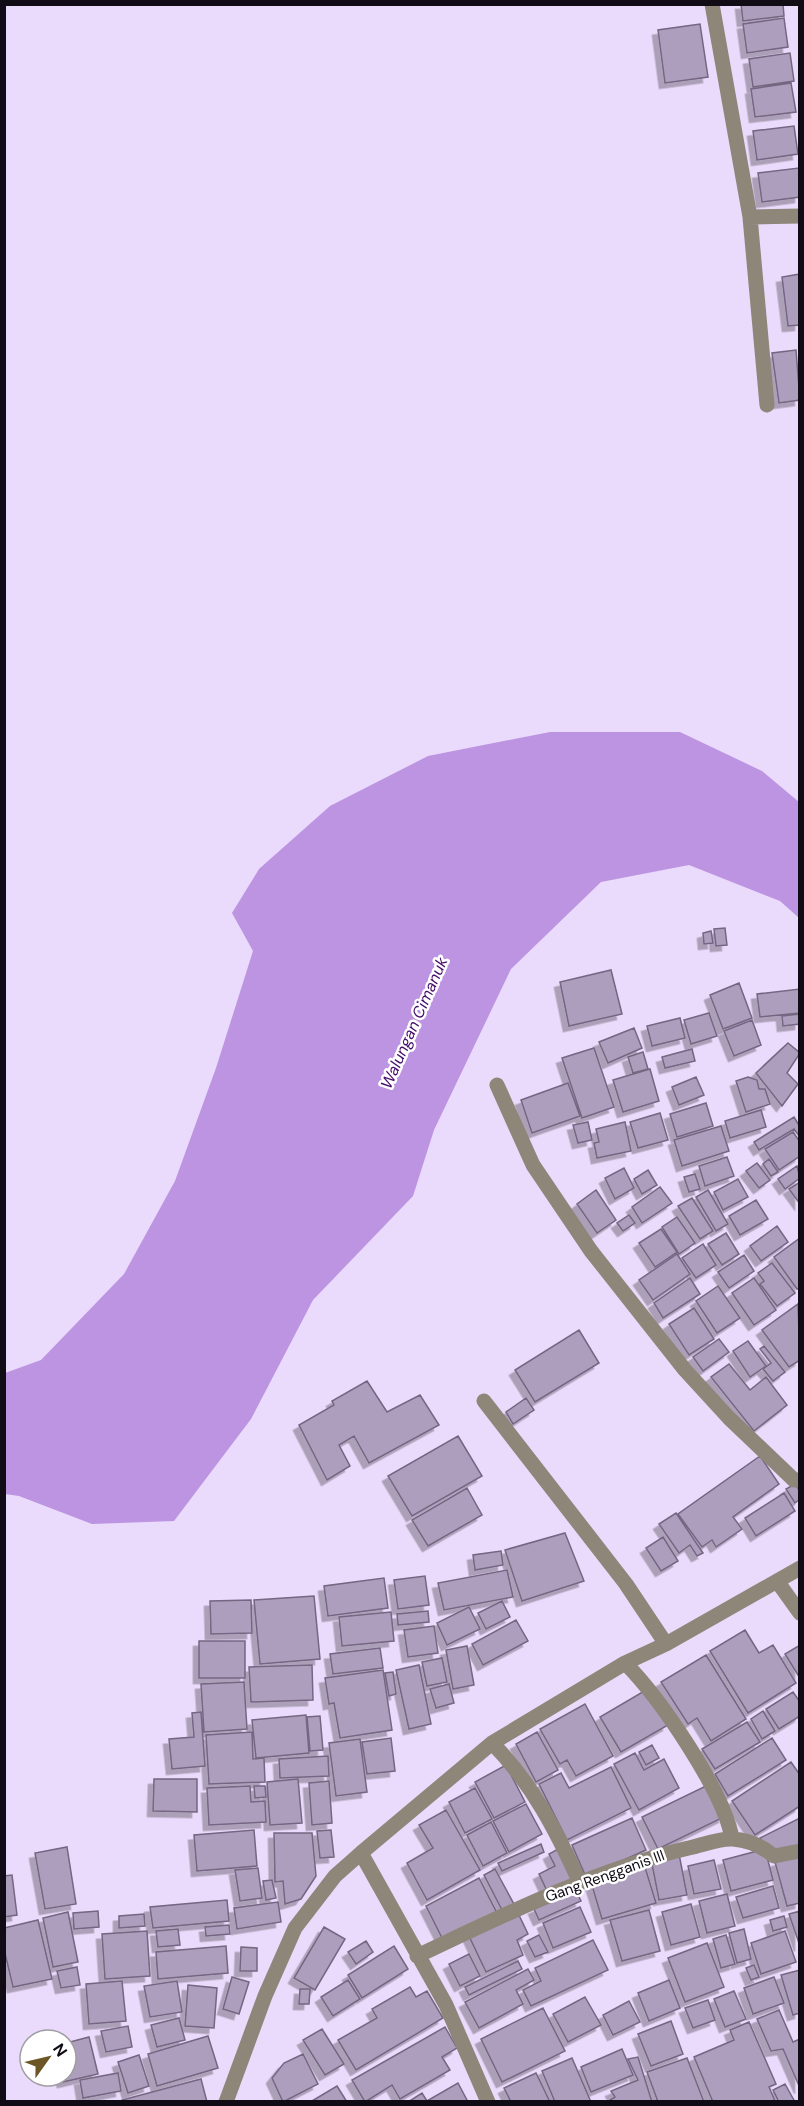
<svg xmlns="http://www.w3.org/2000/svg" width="804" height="2106" font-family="'DM Sans',sans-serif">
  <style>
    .water { fill: #bc94e1 }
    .building { fill: #ae9ebd; stroke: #746682; stroke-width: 1.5; filter: url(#shadow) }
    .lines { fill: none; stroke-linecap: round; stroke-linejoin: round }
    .minor { stroke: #8d8679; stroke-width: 15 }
    .labels { text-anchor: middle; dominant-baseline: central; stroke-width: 5; stroke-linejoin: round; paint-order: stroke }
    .street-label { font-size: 15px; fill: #100b15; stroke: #fff }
    .water-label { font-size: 16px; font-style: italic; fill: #450b68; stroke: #fff }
  </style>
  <defs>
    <filter id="shadow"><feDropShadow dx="-5.5" dy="5.5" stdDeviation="0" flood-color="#0004"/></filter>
  </defs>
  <rect width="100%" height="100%" fill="#eadafb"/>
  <path class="water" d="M550 732H680L762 771 799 802V918L780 901 689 865 601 882 511 969 434 1130 413 1196 313 1300 251 1419 174 1521 92 1524 19 1496 5 1494V1373L41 1360 124 1274 175 1181 216 1068 253 951 232 913 259 869 330 806 428 756Z"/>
  <path class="building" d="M741 4H783L784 16 743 21Z
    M784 18 788 47 747 53 743 24Z
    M700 24 708 77 665 83 658 30Z
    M790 53 794 81 753 87 749 59Z
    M791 83 796 112 755 117 751 89Z
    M794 126 798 154 757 160 753 131Z
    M799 168 800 197 762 202 758 173Z
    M800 274V325L788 326 782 277Z
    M796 350 800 400 779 403 772 353Z
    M725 928 727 945 716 946 714 929Z
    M711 931 713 943 704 944 703 933Z
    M611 970 622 1014 569 1026 560 982Z
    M739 983 752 1018 723 1029 710 995Z
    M800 989V1013L760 1017 757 994Z
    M709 1013 717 1036 691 1044 684 1020Z
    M800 1014V1024L783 1026 782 1016Z
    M680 1018 685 1038 652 1046 647 1026Z
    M752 1020 761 1045 734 1056 724 1031Z
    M634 1028 642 1048 608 1063 599 1042Z
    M788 1043 800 1053 787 1073 798 1084 782 1106 756 1073Z
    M594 1048 614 1107 582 1118 562 1058Z
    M692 1049 695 1061 665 1068 662 1057Z
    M643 1052 648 1069 633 1073 628 1057Z
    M650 1069 659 1101 623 1112 613 1080Z
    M696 1077 704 1095 679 1105 672 1087Z
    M748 1077 757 1080 759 1089H765L770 1104 746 1112 736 1081Z
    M568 1083 580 1116 532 1133 521 1100Z
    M706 1103 713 1126 677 1137 670 1114Z
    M761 1110 766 1127 730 1138 725 1121Z
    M660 1113 668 1140 638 1148 630 1122Z
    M794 1117 800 1127V1137L794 1129 759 1150 754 1142Z
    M588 1122 592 1140 578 1143 573 1125Z
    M625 1122 631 1151 597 1158 594 1143 599 1142 596 1129Z
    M721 1126 729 1151 682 1166 674 1140Z
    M793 1132 800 1142V1156L779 1170 765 1149Z
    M727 1157 734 1176 705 1186 699 1166Z
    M769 1159 778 1172 771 1176 763 1164Z
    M757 1163 770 1180 759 1188 746 1171Z
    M797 1166 800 1178 785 1189 778 1179Z
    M624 1168 634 1188 615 1199 605 1178Z
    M648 1170 657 1185 642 1194 634 1179Z
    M695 1174 700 1189 689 1192 684 1177Z
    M738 1179 748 1197 723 1210 714 1192Z
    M800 1182V1204L789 1189Z
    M660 1187 672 1203 642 1223 632 1207Z
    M596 1190 616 1220 597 1233 577 1204Z
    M708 1190 728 1224 716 1231 696 1197Z
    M692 1198 713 1231 700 1239 678 1206Z
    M756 1200 768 1219 740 1235 729 1216Z
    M629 1215 635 1223 623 1231 617 1223Z
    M677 1217 695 1243 679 1254 662 1227Z
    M777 1226 788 1242 761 1261 750 1246Z
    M661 1229 677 1252 655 1267 639 1243Z
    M726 1233 739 1254 722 1265 708 1244Z
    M800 1238V1288L797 1289 774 1257Z
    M703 1244 716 1265 696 1278 682 1258Z
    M677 1254 690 1274 653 1300 639 1280Z
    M744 1255 754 1271 729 1288 718 1272Z
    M772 1263 795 1293 777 1306 760 1284 764 1281 758 1273Z
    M690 1278 700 1294 663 1318 654 1303Z
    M754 1278 776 1310 754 1325 732 1293Z
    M718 1286 740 1318 717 1333 696 1301Z
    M798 1304 800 1360 789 1367 762 1330Z
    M694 1308 714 1339 689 1355 669 1324Z
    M579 1330 599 1363 535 1402 515 1370Z
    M719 1339 729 1352 703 1371 693 1357Z
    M748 1341 766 1366 750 1377 733 1351Z
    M764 1346 785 1372 773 1381 763 1369 771 1363 760 1349Z
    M729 1364 750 1390 766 1377 787 1405 754 1431 711 1377Z
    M367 1381 387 1412 420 1395 439 1425 369 1463 354 1436 339 1445 350 1466 327 1480 299 1425 334 1405 332 1401Z
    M526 1398 534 1410 513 1424 506 1412Z
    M458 1436 482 1476 412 1516 388 1476Z
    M760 1456 779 1484 733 1517 742 1529 716 1547 712 1540 702 1547 678 1514Z
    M795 1484 800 1491V1499L795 1503 786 1489Z
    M467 1488 482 1515 428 1546 412 1520Z
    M784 1493 795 1511 756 1536 745 1518Z
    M676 1513 703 1553 697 1556 690 1545 679 1553 659 1524Z
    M565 1533 584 1581 522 1601 505 1550Z
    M663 1537 678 1561 661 1571 646 1548Z
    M501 1551 503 1565 475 1570 473 1555Z
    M507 1570 513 1597 444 1610 438 1583Z
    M425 1576 429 1605 398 1609 394 1580Z
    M384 1578 388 1608 328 1616 324 1586Z
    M314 1596 320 1659 260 1664 254 1600Z
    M251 1600 252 1633 211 1634 210 1601Z
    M502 1601 510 1617 486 1629 478 1613Z
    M469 1607 480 1629 447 1645 437 1623Z
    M428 1611 429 1622 398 1625 397 1614Z
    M391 1612 394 1641 342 1646 339 1617Z
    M516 1620 528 1641 483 1665 472 1644Z
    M434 1626 438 1653 408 1657 404 1630Z
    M745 1630 759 1653 773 1645 796 1683 748 1713 710 1651Z
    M199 1641H245V1678H199Z
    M800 1645V1674L798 1675 785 1654Z
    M467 1646 474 1685 453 1689 446 1650Z
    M380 1648 383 1668 333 1674 330 1654Z
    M706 1655 746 1719 711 1741 697 1718 688 1724 661 1682Z
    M442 1658 447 1682 427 1686 422 1662Z
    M312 1665 313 1700 251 1702 249 1667Z
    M419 1665 431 1724 409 1729 396 1670Z
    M383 1670 392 1730 340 1738 334 1703 329 1704 325 1678Z
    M393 1672 396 1694 389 1696 385 1673Z
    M244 1682 247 1729 204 1732 201 1684Z
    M449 1684 454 1703 436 1708 430 1689Z
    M646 1690 668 1725 621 1752 600 1717Z
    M793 1692 800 1702V1716L779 1729 766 1709Z
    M585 1704 613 1756 576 1776 567 1760 560 1764 540 1729Z
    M763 1711 775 1731 762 1739 751 1719Z
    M201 1712 205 1766 172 1769 169 1739 194 1737 192 1713Z
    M306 1715 309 1753 256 1758 252 1720Z
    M320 1716 323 1750 310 1751 307 1717Z
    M747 1722 760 1742 715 1769 702 1749Z
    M252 1732 253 1759 264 1758 265 1782 209 1784 206 1735Z
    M537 1732 558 1770 536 1782 516 1744Z
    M391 1738 395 1771 367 1774 362 1742Z
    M772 1738 786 1760 728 1796 715 1774Z
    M360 1739 367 1792 336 1796 329 1743Z
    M652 1745 659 1758 646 1765 639 1752Z
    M635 1753 644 1770 664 1759 679 1788 639 1810 614 1764Z
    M328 1756 329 1776 280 1778 279 1759Z
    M791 1762 800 1775V1806L755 1835 732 1801Z
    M506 1765 525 1802 494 1818 475 1782Z
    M611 1767 631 1808 567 1840 539 1784 561 1773 569 1788Z
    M154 1779H197V1812L153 1811Z
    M298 1779 302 1823 270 1825 267 1782Z
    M329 1781 332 1823 312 1825 309 1783Z
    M708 1785 724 1817 658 1849 642 1817Z
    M250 1786 251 1802 265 1801 266 1822 209 1825 207 1788Z
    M254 1786H265L266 1797 255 1798Z
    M475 1788 492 1819 465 1833 449 1802Z
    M526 1804 542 1834 509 1852 493 1821Z
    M446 1810 480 1870 427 1900 407 1863 433 1848 419 1825Z
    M632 1818 646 1850 586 1877 572 1845Z
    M800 1818V1845L769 1851 760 1838Z
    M491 1822 507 1853 483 1866 467 1835Z
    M254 1830 257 1866 197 1871 194 1835Z
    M331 1830 334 1857 320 1858 317 1831Z
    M274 1833H312L316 1876 301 1899 285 1904 283 1881 275 1882Z
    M541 1844 544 1852 502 1871 498 1863Z
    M67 1847 76 1904 45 1909 35 1853Z
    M560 1848 576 1880 548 1893 539 1874 555 1866 549 1854Z
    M765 1849 773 1880 731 1891 723 1860Z
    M679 1854 687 1895 659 1900 651 1859Z
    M800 1855V1903L787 1906 775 1862Z
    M714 1860 721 1889 694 1894 688 1866Z
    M644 1864 656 1903 602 1919 590 1879Z
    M258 1868 262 1898 240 1901 235 1870Z
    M495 1869 515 1906 503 1912 484 1875Z
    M12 1875 17 1915 4 1917V1876Z
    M479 1878 498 1915 444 1942 426 1906Z
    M272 1880 276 1898 266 1900 263 1881Z
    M773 1886 779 1908 743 1918 736 1897Z
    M576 1891 581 1901 539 1920 534 1909Z
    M727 1894 735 1926 707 1933 699 1901Z
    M227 1900 229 1921 153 1928 150 1907Z
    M278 1902 281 1922 237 1929 234 1908Z
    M691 1904 700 1937 671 1945 662 1912Z
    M580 1907 591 1932 553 1948 543 1923Z
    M649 1910 660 1951 622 1961 610 1920Z
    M98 1911 99 1927 74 1929 73 1913Z
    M517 1911 528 1934 517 1940 523 1955 486 1972 468 1934Z
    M800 1911V1946L789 1914Z
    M68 1912 78 1962 53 1967 43 1918Z
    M144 1914 145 1926 119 1928V1916Z
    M784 1916 787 1927 773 1931 770 1920Z
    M38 1920 52 1979 13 1987 4 1949V1928Z
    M229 1925 230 1934 206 1936 205 1927Z
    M324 1927 345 1939 315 1990 294 1978Z
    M178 1929 180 1945 158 1947 156 1931Z
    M744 1929 751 1959 737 1963 729 1933Z
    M147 1931 150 1976 105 1979 102 1934Z
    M785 1931 796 1962 761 1974 751 1943Z
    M539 1935 548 1952 535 1957 527 1941Z
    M726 1935 735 1964 721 1968 713 1939Z
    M593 1940 608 1970 531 2006 523 1990 541 1981 535 1968Z
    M366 1941 373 1952 356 1964 348 1952Z
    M707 1943 724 1987 685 2002 668 1958Z
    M226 1946 228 1973 158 1979 156 1952Z
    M394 1946 408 1969 362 1998 348 1975Z
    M241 1947 257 1948V1971H240Z
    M469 1954 480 1976 460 1986 449 1964Z
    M518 1961 522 1969 469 1995 465 1987Z
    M754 1965 759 1977 751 1980 746 1968Z
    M77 1967 80 1985 61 1988 57 1971Z
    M528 1969 534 1980 516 1990 523 2004 479 2028 465 2002Z
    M800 1970V2013L793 2015 781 1975Z
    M232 1977 249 1982 239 2014 223 2009Z
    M774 1977 784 2003 753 2014 744 1988Z
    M348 1980 360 1999 333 2016 321 1997Z
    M669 1980 680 2008 649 2021 638 1993Z
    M122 1981 126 2021 89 2024 86 1984Z
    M177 1981 182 2012 150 2017 144 1986Z
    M188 1985 217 1988 214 2028 185 2026Z
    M410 1987 416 1997 427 1991 443 2018 356 2070 338 2040 377 2018 372 2009Z
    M300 1989H310L309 2004H299Z
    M734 1991 746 2019 725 2027 714 1999Z
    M585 1997 601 2025 568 2042 553 2014Z
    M708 2000 715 2020 693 2028 685 2008Z
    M629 2001 640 2022 613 2035 603 2015Z
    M543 2008 565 2051 502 2082 481 2039Z
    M779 2010 793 2042 800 2039V2088L783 2049 771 2051 757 2019Z
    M179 2018 185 2040 157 2047 151 2025Z
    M671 2021 683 2054 651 2066 638 2034Z
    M749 2022 776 2084 769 2087 775 2101 713 2102 694 2057 734 2040 730 2030Z
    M128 2026 132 2047 106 2052 101 2031Z
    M445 2027 457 2048 442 2057 450 2070 400 2099 392 2085 365 2102 352 2080Z
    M322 2029 344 2064 325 2075 303 2040Z
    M208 2036 218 2068 157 2086 148 2054Z
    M89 2037 98 2074 63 2082 61 2076H66V2043Z
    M622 2049 633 2075 591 2092 581 2067Z
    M303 2054 318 2084 283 2102 272 2078 284 2063Z
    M139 2055 149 2086 128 2093 118 2062Z
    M638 2057 652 2102H607L615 2097 611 2091 638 2080 628 2059Z
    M572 2058 591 2102H555L542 2071Z
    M687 2058 704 2102H658L647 2072Z
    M118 2073 121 2091 83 2098 80 2080Z
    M536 2073 550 2102H511L504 2088Z
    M201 2079 207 2102H122V2100Z
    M458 2083 468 2102H408L422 2093 427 2101Z
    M785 2084 795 2102H779L773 2090Z
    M337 2086 347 2102H313L312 2101Z"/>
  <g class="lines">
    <path class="minor" d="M712 4 750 217 767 405
      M750 217 800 216
      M497 1085 533 1165 591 1251 685 1370 729 1418 794 1480H800
      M484 1401 626 1584 666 1644
      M777 1581 800 1613
      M625 1663C660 1698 723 1790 732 1838
      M492 1743C532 1783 557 1832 580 1883
      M417 1956C506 1914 596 1869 693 1847 705 1844 721 1838 733 1839 748 1840 763 1847 774 1856L800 1851
      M226 2102 265 1996 295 1928 335 1876 361 1853
      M488 2102 446 2005 361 1853 492 1743 625 1663 666 1644 800 1568"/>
  </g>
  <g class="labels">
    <g class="street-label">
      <text transform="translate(605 1876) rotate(-20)">Gang Rengganis III</text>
    </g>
    <g class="water-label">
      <text transform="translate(414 1023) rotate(-66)">Walungan Cimanuk</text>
    </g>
  </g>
  <rect width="804" height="2106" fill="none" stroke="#100b15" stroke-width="12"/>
  <g transform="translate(48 2058) rotate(56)"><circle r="28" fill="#ffffff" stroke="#9f9da1" stroke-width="1.5"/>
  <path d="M0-4.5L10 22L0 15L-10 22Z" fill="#6c5626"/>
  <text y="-9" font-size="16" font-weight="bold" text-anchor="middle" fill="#100b15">N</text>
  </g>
</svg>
